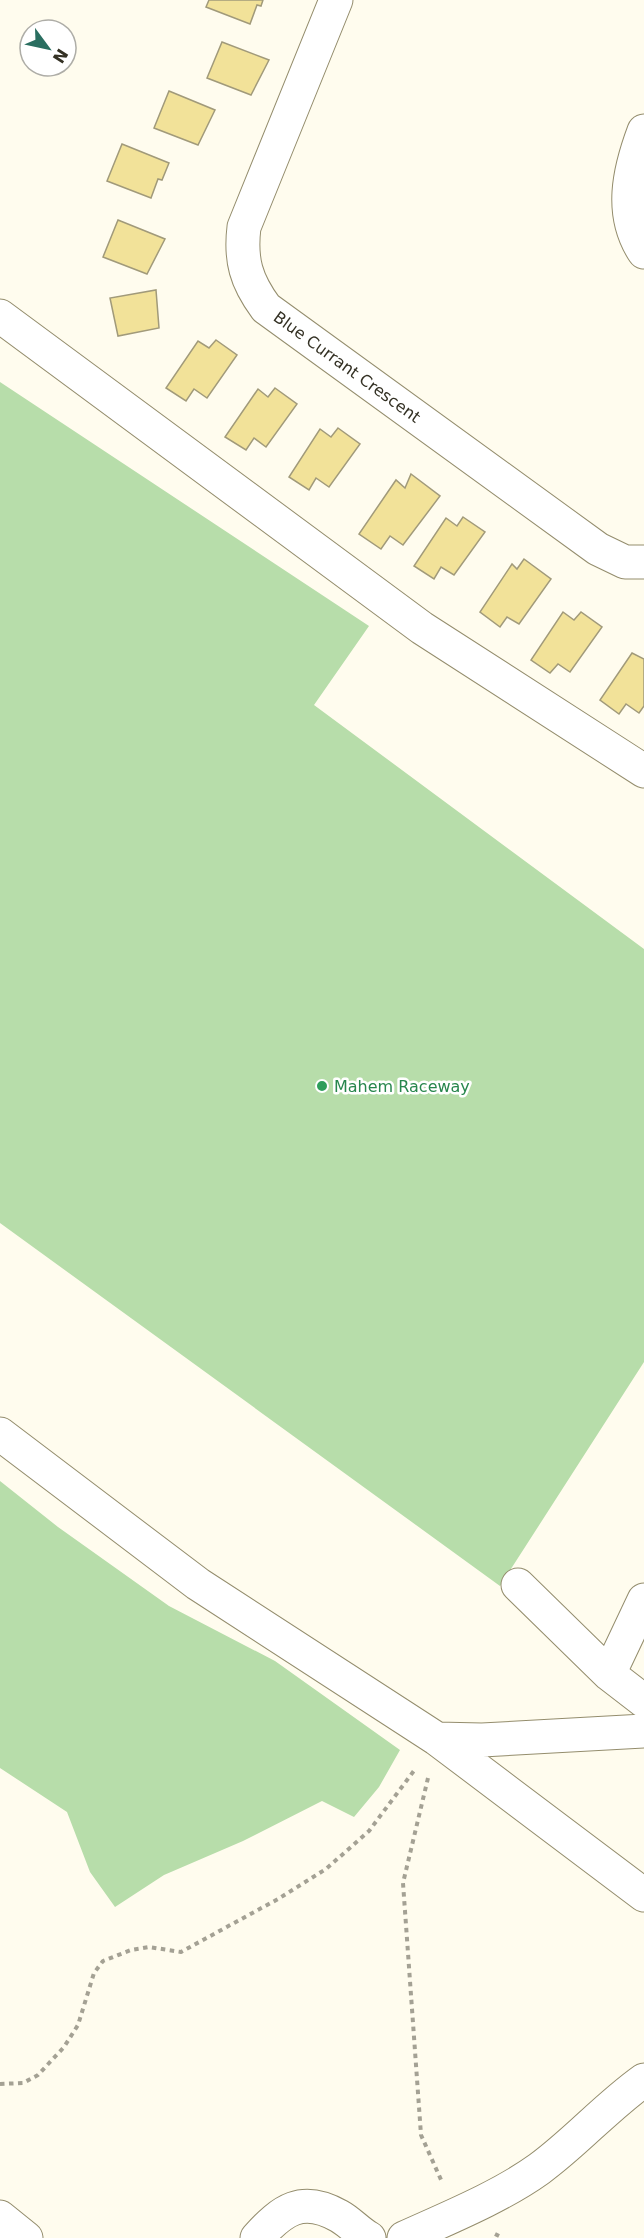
<svg xmlns="http://www.w3.org/2000/svg" width="644" height="2238" font-family="'DejaVu Sans',sans-serif">
  <style>
    .green { fill: #b7ddaa }
    .building { fill: #f2e299; stroke: #a19a7a; stroke-width: 1.5 }
    .lines { fill: none; stroke-linecap: round; stroke-linejoin: round }
    .minor-casing { stroke: #948d6d; stroke-width: 35 }
    .path { stroke: #a4a194; stroke-width: 4; stroke-dasharray: 4.5 4.5; stroke-linecap: butt }
    .minor { stroke: #fff; stroke-width: 33 }
    .leisure-dot { fill: #2e9e5b; stroke: #fff; stroke-width: 2 }
    .labels { text-anchor: middle; dominant-baseline: central; stroke-width: 5; stroke-linejoin: round; paint-order: stroke }
    .street-label { font-size: 16px; fill: #343124; stroke: #fff }
    .leisure-label { font-size: 16px; fill: #27864d; stroke: #fff; text-anchor: start }
  </style>
  <rect width="100%" height="100%" fill="#fffcee"/>
  <path class="green" d="M0 382 369 626 314 705 644 949V1362L500 1586 0 1223Z
    M0 1481 58 1527 169 1606 275 1661 400 1750 379 1787 354 1817 322 1801 243 1841 164 1875 115 1907 90 1872 67 1812 0 1768Z"/>
  <path class="building" d="M209 0H263L261 6 257 5 250 24 206 7Z
    M222 42 269 60 251 95 207 78Z
    M169 91 215 110 198 145 154 128Z
    M122 144 169 163 162 180 158 179 151 198 107 181Z
    M118 220 165 239 147 274 103 257Z
    M156 290 159 328 118 336 110 298Z
    M216 340 237 355 207 398 194 389 186 401 166 388 198 341 209 348Z
    M275 388 297 404 266 447 254 438 246 450 225 437 258 389 268 397Z
    M338 428 360 444 329 487 316 478 309 490 289 477 320 429 331 437Z
    M411 474 440 496 403 545 390 536 381 549 359 534 396 480 405 488Z
    M463 517 485 532 454 575 441 567 434 579 414 566 446 518 457 526Z
    M524 559 551 579 519 624 507 617 500 627 480 612 512 564 517 569Z
    M563 612 574 620 581 612 602 627 570 672 558 664 550 673 531 660Z
    M632 653 644 659V706L639 713 626 704 619 714 600 700Z"/>
  <g class="lines">
    <g class="minor-casing">
      <path id="minor" d="M336 0 244 227C240 260 246 281 266 308L598 549 625 562H644
        M644 131C629 171 619 214 644 252
        M0 316 422 628 644 771
        M0 1434 198 1584 437 1739 644 1895
        M518 1585 609 1674 644 1701
        M609 1674 644 1600
        M437 1739 482 1740 644 1731
        M0 2217 26 2238
        M257 2238C282 2210 302 2195 339 2216 350 2222 358 2232 369 2238
        M404 2238C448 2218 500 2197 539 2169 576 2142 606 2107 644 2080"/>
    </g>
    <path class="path" d="M428 1778 403 1883 421 2135 442 2182
      M0 2084 23 2083 38 2075 64 2047 78 2025 94 1973 103 1961 131 1950 149 1947 181 1952 278 1899 326 1869 369 1831 416 1768
      M495 2234 503 2238"/>
    <use href="#minor" class="minor"/>
  </g>
  <circle class="leisure-dot" cx="322" cy="1086" r="6"/>
  <g class="labels">
    <g class="street-label">
      <text transform="translate(347 367) rotate(36)">Blue Currant Crescent</text>
    </g>
    <g class="leisure-label">
      <text x="334" y="1086">Mahem Raceway</text>
    </g>
  </g>
  <g transform="translate(48 48) rotate(123)"><circle r="28" fill="#ffffff" stroke="#aeada7" stroke-width="1.5"/>
  <path d="M0-4.5L10 22L0 15L-10 22Z" fill="#2a6e60"/>
  <text y="-9" font-size="16" font-weight="bold" text-anchor="middle" fill="#343124">N</text>
  </g>
</svg>
